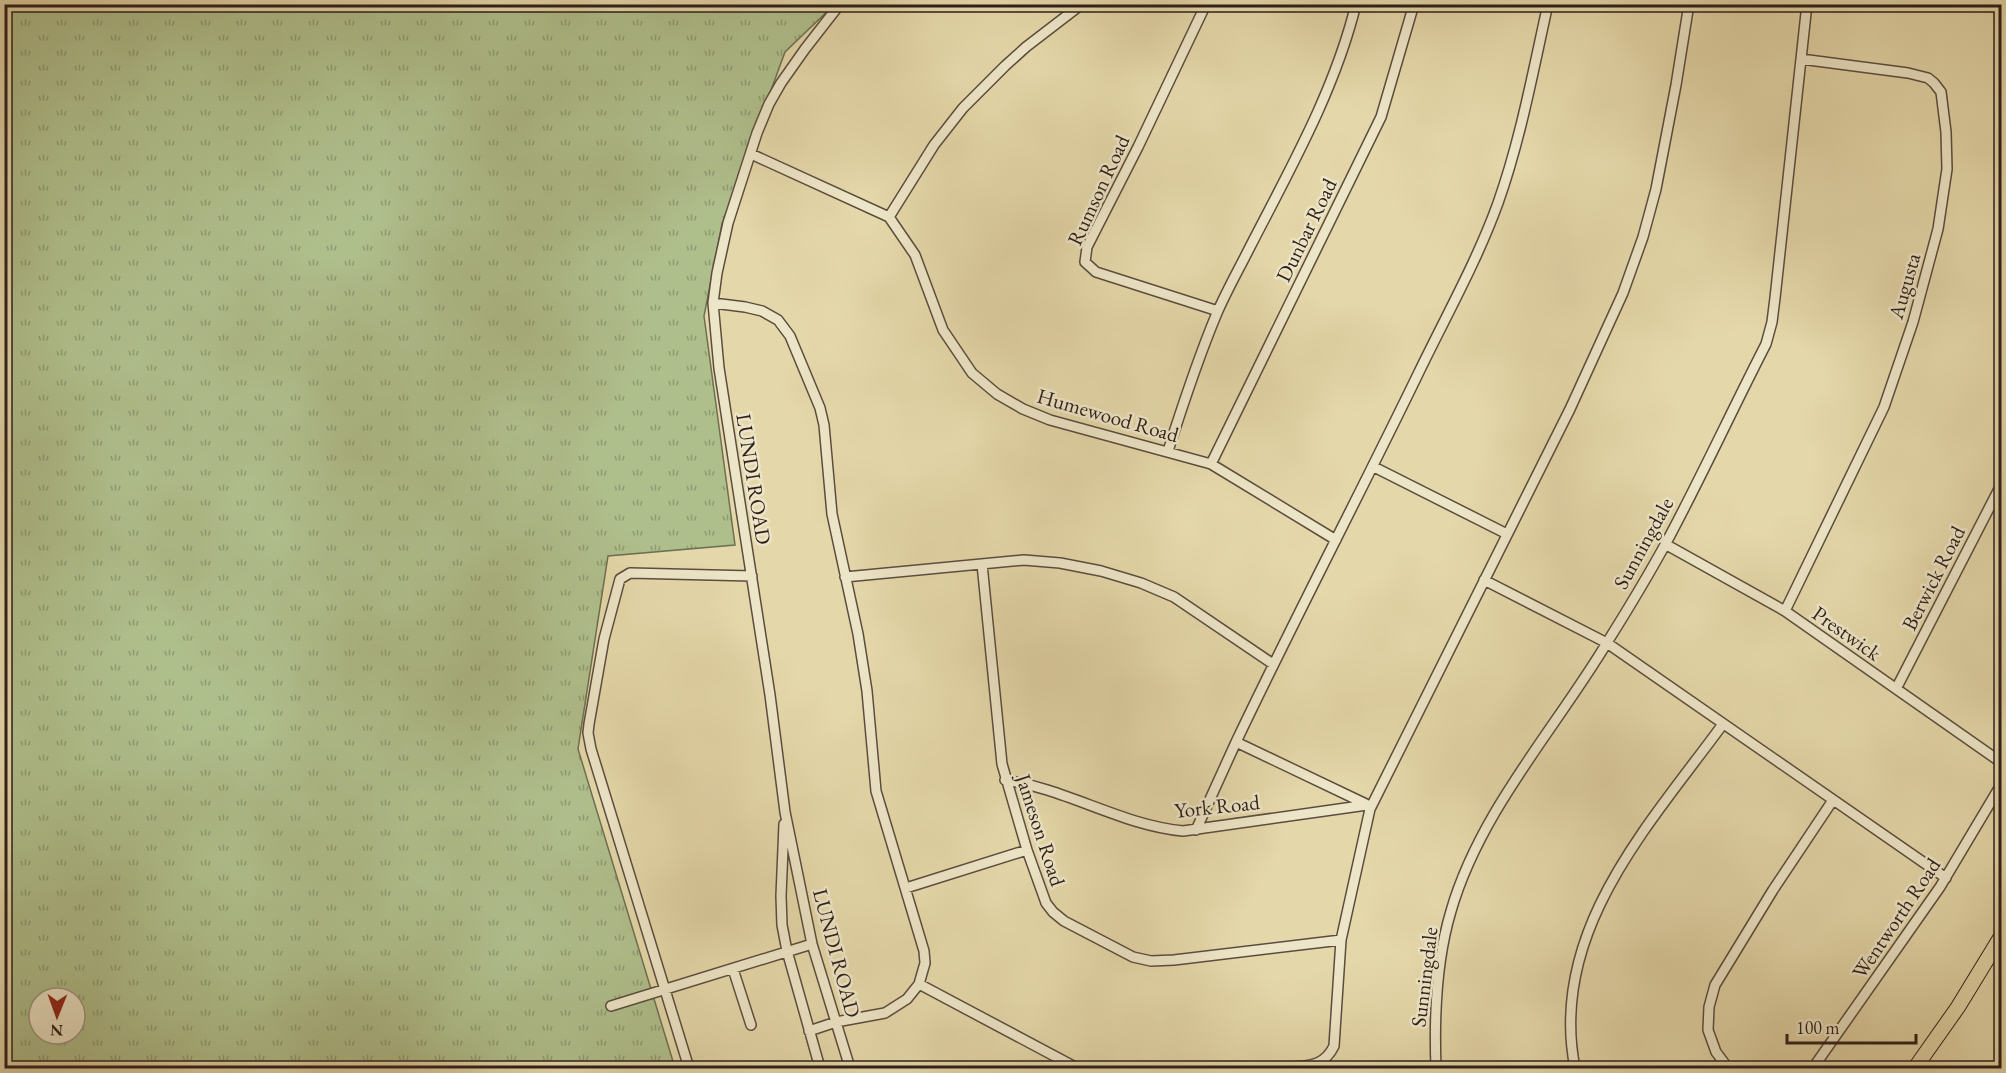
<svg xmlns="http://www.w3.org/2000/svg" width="2006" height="1073" font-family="'EB Garamond',serif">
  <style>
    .grass { fill: url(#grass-tufts); stroke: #6e6f53; stroke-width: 1.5; fill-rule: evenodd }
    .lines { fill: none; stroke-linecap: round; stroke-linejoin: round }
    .minor-casing { stroke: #5b4d3e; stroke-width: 12 }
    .highway-casing { stroke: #2d1f1a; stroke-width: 16 }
    .minor { stroke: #ede5c7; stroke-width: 9 }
    .highway { stroke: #e4d7a9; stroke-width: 14 }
    .labels { text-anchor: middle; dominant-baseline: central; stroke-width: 5; stroke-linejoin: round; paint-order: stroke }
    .street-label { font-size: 21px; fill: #2d1f1a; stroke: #ede5c7 }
  </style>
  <defs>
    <pattern id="grass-tufts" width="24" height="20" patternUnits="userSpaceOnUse" patternTransform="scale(1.5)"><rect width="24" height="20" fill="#afbf8c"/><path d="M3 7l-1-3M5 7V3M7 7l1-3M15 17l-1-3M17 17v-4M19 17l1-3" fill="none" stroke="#8f9b72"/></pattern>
  </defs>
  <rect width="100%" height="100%" fill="#e4d7a9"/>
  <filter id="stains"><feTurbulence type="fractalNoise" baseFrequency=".00333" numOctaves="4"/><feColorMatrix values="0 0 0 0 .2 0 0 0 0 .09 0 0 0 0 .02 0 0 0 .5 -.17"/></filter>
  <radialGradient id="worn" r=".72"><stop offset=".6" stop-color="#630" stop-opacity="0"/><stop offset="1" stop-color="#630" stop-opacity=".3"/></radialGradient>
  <path class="grass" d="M5 5H834L785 52 722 224 704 316 735 545 608 556 578 749 675 1068H5ZM39 998H75V1034H39Z"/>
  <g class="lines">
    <g class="minor-casing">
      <path id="minor" d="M840 4 805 49 781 83 769 104 757 133 728 223 717 273 713 303 719 368 770 695 785 812 812 944 850 1068
        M1206 4 1138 147 1087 247 1085 262 1096 272 1218 311
        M751 154 889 217 915 255 943 330 972 373 997 394 1023 409 1050 420 1211 464 1336 540
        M889 217 934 145 963 108 1005 66 1026 47 1082 4
        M713 303 745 307 762 311 778 320 790 336 820 408 824 425 832 514 858 634 867 691 876 791 924 951 925 963 919 984
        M1168 451C1183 404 1198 358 1217 313 1227 290 1239 269 1250 247 1290 169 1335 90 1356 4
        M1211 464 1381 117 1414 4
        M1374 467 1507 534
        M1665 544 1785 611 2002 763
        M982 564 1002 764 1027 850 1046 903 1053 912 1064 921 1133 957 1151 961 1174 960 1341 940
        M845 577 1024 560 1060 563 1101 571 1141 583 1174 597 1273 664
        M1484 580 1607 643 1946 878
        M1785 611 1884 407 1913 322 1938 229 1947 169 1946 132 1941 92 1934 83 1928 78 1908 73 1801 59
        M1896 689 2002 483
        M1236 742C1295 618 1359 496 1419 372 1446 316 1477 261 1498 203 1521 138 1533 71 1548 4
        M1005 780C1067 789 1121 825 1183 831L1367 805
        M784 824 781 896 782 925 787 951 820 1068
        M1196 830 1236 742 1366 804
        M906 888 1027 850
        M733 969 751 1025
        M611 1006 812 944
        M809 1031 836 1022 885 1013 907 999 919 984 1077 1068
        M689 1068 591 749 588 733 589 724 604 639 620 579 630 573 752 576
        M1288 1068C1308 1065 1324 1067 1334 1046L1341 940 1370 809 1570 409 1623 293 1643 237 1656 189 1676 85 1689 4
        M1436 1068C1434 1016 1436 961 1451 911 1480 811 1556 728 1608 641 1628 609 1648 576 1666 543 1701 478 1732 410 1766 344L1772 322 1775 298 1807 4
        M1575 1068C1548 932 1649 825 1723 724
        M1728 1068 1716 1052 1708 1030 1709 1007 1715 985 1773 890 1833 800
        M1813 1068 1940 887 2002 783"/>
    </g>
    <g class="highway-casing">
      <path id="highway" d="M1915 1068 1958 1007 2002 935"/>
    </g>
    <use href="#minor" class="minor"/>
    <use href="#highway" class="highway"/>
  </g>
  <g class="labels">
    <g class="street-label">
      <text transform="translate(1098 190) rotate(-65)">Rumson Road</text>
      <text transform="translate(1306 230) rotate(-64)">Dunbar Road</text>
      <text transform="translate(1904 286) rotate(-74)">Augusta</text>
      <text transform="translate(1108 415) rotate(16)">Humewood Road</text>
      <text transform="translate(754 479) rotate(81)">LUNDI ROAD</text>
      <text transform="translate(1643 543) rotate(-61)">Sunningdale</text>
      <text transform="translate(1933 578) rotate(-63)">Berwick Road</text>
      <text transform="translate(1847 633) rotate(35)">Prestwick</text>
      <text transform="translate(1217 806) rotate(-6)">York Road</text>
      <text transform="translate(1041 830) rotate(72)">Jameson Road</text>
      <text transform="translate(1896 918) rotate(-56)">Wentworth Road</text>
      <text transform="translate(837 953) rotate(75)">LUNDI ROAD</text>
      <text transform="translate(1424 977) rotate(-83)">Sunningdale</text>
    </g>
  </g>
  <rect width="2006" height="1073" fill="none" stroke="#e4d7a9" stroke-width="24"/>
  <rect x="6" y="6" width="1994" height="1061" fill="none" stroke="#2d1f1a" stroke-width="3"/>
  <rect x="12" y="12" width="1982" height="1049" fill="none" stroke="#2d1f1a" stroke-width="1.5"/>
  <g transform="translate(57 1016) rotate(181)"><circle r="28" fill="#ede5c7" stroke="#a09682" stroke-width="1.5"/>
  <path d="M0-4.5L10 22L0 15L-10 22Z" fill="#8f2418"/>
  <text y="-9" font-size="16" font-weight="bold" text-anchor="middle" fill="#2d1f1a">N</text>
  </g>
  <path d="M1787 1034v9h129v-9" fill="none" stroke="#2d1f1a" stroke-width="3"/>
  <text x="1796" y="1034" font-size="18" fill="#2d1f1a" stroke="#ede5c7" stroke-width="4.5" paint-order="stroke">100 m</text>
  <rect width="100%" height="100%" filter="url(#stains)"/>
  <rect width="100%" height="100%" fill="url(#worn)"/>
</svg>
